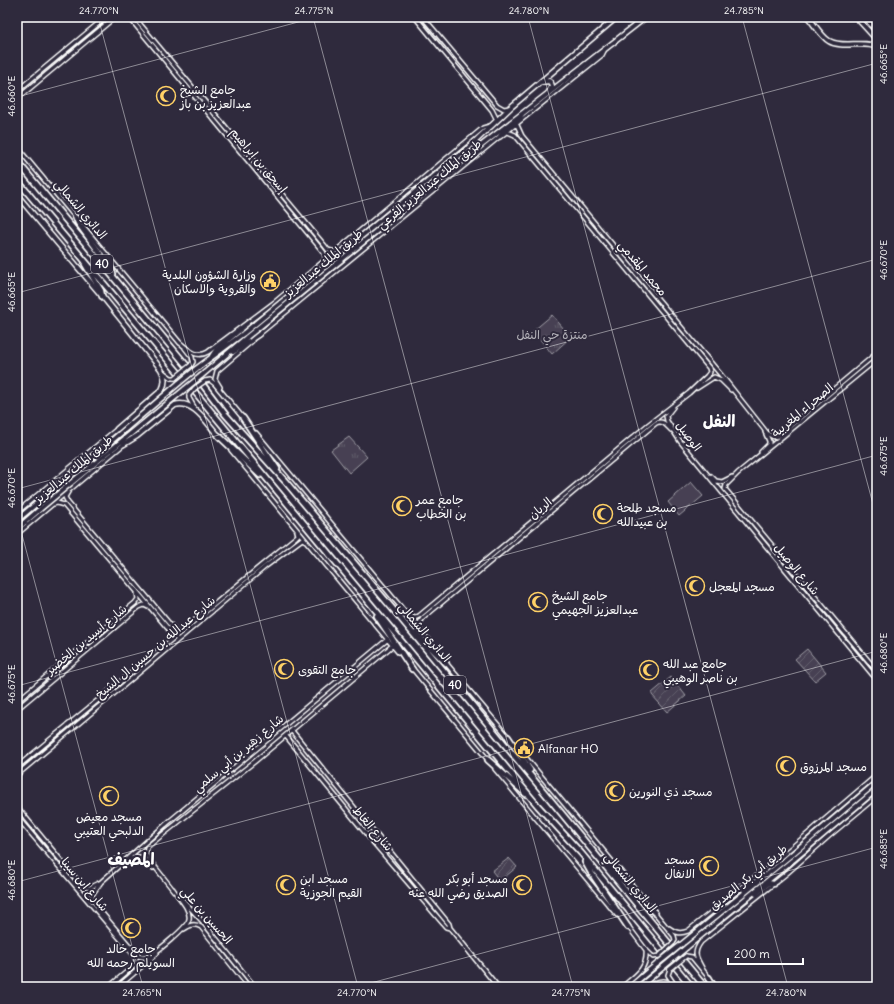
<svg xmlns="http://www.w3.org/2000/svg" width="894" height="1004" font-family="Delius,'Playpen Sans Arabic',sans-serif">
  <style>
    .grass { fill: url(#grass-tufts); stroke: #a2a0a8 }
    .garden { fill: url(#garden-furrows); stroke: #a2a0a8 }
    .pitch { fill: #464152; stroke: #a2a0a8 }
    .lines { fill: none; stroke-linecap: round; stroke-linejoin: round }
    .minor-tunnel { stroke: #443f50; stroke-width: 3; stroke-dasharray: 3 1.5; stroke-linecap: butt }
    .highway-tunnel { stroke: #443f50; stroke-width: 4.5; stroke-dasharray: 4.5 2; stroke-linecap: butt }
    .minor-casing { stroke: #fff; stroke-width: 6 }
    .major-casing { stroke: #fff; stroke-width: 7 }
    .highway-casing { stroke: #fff; stroke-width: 8 }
    .minor { stroke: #2f2a3d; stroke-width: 3 }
    .major { stroke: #2f2a3d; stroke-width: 4 }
    .highway { stroke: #2f2a3d; stroke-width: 4.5 }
    .rail { stroke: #fff; stroke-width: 1 }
    .minor-bridge-casing { stroke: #fff; stroke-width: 6; stroke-linecap: butt }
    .major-bridge-casing { stroke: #fff; stroke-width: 7; stroke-linecap: butt }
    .minor-bridge { stroke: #2f2a3d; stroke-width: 3 }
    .major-bridge { stroke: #2f2a3d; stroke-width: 4 }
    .ticks { fill: none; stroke: #fff; stroke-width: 1; stroke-opacity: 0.45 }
    .labels { text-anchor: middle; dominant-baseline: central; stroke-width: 4; stroke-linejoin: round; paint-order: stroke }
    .shield { fill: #2f2a3d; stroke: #c1bfc5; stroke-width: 1 }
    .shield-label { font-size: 11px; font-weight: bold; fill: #fff }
    .poi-label { font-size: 12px; fill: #fff; stroke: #2f2a3d; text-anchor: start }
    .street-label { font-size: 12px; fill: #fff; stroke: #2f2a3d }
    .park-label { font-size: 12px; fill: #b5b3ba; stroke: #2f2a3d }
    .district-label { font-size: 16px; font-weight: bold; fill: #fff; stroke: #2f2a3d }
    .neatline { fill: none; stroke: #fff; stroke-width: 1.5 }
    .ticks-label { font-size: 10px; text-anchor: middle; fill: #fff }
  </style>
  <defs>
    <pattern id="grass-tufts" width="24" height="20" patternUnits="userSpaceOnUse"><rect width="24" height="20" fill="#464152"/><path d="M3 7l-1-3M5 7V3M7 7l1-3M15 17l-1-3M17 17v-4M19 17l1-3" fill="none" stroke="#625e6c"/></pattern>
    <pattern id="garden-furrows" width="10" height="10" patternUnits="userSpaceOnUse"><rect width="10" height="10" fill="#464152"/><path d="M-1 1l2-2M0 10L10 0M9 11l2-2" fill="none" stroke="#625e6c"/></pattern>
  </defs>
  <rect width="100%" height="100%" fill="#2f2a3d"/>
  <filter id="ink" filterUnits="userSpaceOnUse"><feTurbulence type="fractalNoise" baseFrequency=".025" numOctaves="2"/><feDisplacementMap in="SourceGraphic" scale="8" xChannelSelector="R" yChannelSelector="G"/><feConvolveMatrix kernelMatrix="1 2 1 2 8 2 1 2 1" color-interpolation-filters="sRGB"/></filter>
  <g filter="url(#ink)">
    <path class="grass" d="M552 315 571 337 552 354 533 331Z
      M349 437 367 457 349 473 331 450Z"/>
    <path class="garden" d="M807 649 826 672 815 681 795 659Z
      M671 677 686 696 667 712 652 695V693Z
      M509 858 517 867 500 881 492 871Z"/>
    <path class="pitch" d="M691 482 703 496 679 516 668 502Z"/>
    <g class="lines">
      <path class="minor-tunnel" d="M393 208 394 213 398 217
        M378 218 385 221 387 227
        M869 782C868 788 870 794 877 794"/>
      <path class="highway-tunnel" d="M187 366 203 385
        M178 372 195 392"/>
      <g class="minor-casing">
        <path id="minor" d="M129 17 321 249 324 253 326 260
          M134 17 325 246 328 250 335 252
          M415 17 492 110 497 120
          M423 17 497 105 504 109 509 108
          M17 91 106 17
          M17 99 115 17
          M517 125 522 136 726 381 767 433C771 436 773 438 778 436L877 353
          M500 137 602 55 604 51
          M17 147 76 218
          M82 225 180 343
          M258 335 499 137C503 128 516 123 522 115
          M179 342C189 350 196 359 208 352L275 302 483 128 490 126
          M185 348 192 357 193 362 191 365
          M877 359 738 473 726 485 725 489 877 671
          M163 372 171 378H175
          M205 381 210 380 215 384 243 418
          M220 387 215 379 217 371 252 341
          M697 388 714 377 721 380 731 390
          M189 395V398L195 409
          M673 407 666 416 667 421 680 441 767 547 877 680
          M256 433 439 653
          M231 450 398 652
          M761 452 769 444V441L765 432
          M711 476 716 481 722 482 732 477
          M68 492 65 497 68 503 178 634
          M40 495 45 494 48 498 50 503 48 507
          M54 504 57 503 64 505 176 638
          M17 512 117 429
          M17 534 124 444
          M410 617 415 618 419 616 649 424 689 393 707 376 710 372 709 368 515 135 508 132
          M420 628 419 624 423 618 656 423C663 420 666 425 671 430
          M446 663 509 738
          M412 668 489 761
          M17 701 135 603 138 599 137 593
          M17 709 139 607 144 605 148 607
          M292 731 449 924 450 928 498 987
          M286 736 373 842 446 927 450 928
          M517 747 641 896
          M17 767 296 537 298 535 297 531
          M495 769 617 915
          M17 775 266 566 302 539 304 540
          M17 807 82 886 89 888 99 883
          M17 817 134 955 136 959V964L109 987
          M128 860C142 854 143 857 153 868
          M763 872 877 775
          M173 889C178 897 191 909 189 919 188 927 155 954 147 957 144 958 141 957 138 956L101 912 92 898 93 893 101 882 165 825 388 639
          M174 891 148 858 146 854 147 847 254 762 393 645
          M182 899 203 922 255 987
          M655 913 674 936 675 940 673 943
          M628 926 646 950 653 957 659 956
          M669 928C676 933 680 934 688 931L755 877
          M184 929C190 925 194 923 201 927L249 987
          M686 956 692 957 710 979
          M670 969 668 975 676 987
          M703 970C697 958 692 954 701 942L787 873 829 836 877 796
          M118 987 157 953
          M622 987C635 976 648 969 646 950
          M649 987C658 979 665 980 675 985"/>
      </g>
      <g class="major-casing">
        <path id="major" d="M808 17C814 24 822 37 829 41 842 49 863 40 877 47
          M856 17 877 40
          M873 17 877 22
          M542 82 549 81 551 83 552 86 549 92
          M466 150 511 107 617 17
          M473 152 646 17
          M17 195 103 297 161 369C165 377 166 382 162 390L117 429
          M233 352 259 334
          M212 356 216 350 247 324
          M196 369 244 333
          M201 376 247 337
          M124 444 137 436 175 405C194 399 208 425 219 436
          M67 479 179 383
          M71 483 185 389
          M17 520 36 504
          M17 529 40 509
          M744 890 764 871
          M756 894 769 883 774 884
          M682 944 791 855
          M687 947 794 859
          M630 987 657 964
          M639 987 662 968"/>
      </g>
      <g class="highway-casing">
        <path id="highway" d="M17 161 187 366
          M17 180 178 372
          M76 218 78 223 110 267 113 274
          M85 264 101 291 102 296
          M203 385 225 414 285 481 397 614 705 987
          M195 392 538 806 581 853 692 987
          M243 418 277 469
          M219 436 260 475
          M377 616 412 669
          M416 633 446 663
          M508 737 530 770
          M488 760 526 794
          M603 860 655 913
          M585 862 590 871 628 927
          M709 978 714 987"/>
      </g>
      <use href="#minor" class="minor"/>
      <use href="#major" class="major"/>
      <use href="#highway" class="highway"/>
      <path class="rail" d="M862 17 877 35"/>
      <g class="minor-bridge-casing">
        <path id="minor-bridge" d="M175 378 191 365
          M189 395 195 388 205 381
          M659 956 673 943
          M670 969 686 956"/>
      </g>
      <g class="major-bridge-casing">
        <path id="major-bridge" d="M244 333 466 150
          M247 337 473 152
          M179 383 196 369
          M185 389 201 376
          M36 504 67 479
          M40 509 71 483
          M791 855 877 782
          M794 859 877 789
          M657 964 682 944
          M662 968 687 947"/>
      </g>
      <use href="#minor-bridge" class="minor-bridge"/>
      <use href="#major-bridge" class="major-bridge"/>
    </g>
  </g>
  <path class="ticks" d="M98 17 358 987M313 17 573 987M528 17 788 987M742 17 877 519M17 97 317 17M17 293 877 63M17 489 877 259M17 516 143 987M17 686 877 455M17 882 877 651M356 987 877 847"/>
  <defs>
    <g id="mosque-ring" transform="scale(1)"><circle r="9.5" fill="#2f2a3d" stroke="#ffd166" stroke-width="1.5"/><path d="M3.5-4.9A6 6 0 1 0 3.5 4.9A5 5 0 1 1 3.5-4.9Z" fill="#ffd166"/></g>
    <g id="civic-ring" transform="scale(1)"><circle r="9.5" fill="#2f2a3d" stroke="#ffd166" stroke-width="1.5"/><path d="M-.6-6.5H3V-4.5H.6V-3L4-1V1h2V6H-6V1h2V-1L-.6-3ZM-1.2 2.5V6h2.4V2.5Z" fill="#ffd166"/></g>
  </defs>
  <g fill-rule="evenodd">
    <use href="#mosque-ring" x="166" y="96"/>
    <use href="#civic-ring" x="270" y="281"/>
    <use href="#mosque-ring" x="402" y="506"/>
    <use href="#mosque-ring" x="603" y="514"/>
    <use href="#mosque-ring" x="695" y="586"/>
    <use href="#mosque-ring" x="538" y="602"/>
    <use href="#mosque-ring" x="284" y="669"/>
    <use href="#mosque-ring" x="649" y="670"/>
    <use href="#civic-ring" x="524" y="748"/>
    <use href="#mosque-ring" x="786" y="766"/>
    <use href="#mosque-ring" x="615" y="791"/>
    <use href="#mosque-ring" x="109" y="796"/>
    <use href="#mosque-ring" x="709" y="866"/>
    <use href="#mosque-ring" x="286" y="885"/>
    <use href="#mosque-ring" x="522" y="885"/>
    <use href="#mosque-ring" x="131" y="928"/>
  </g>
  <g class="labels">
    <g class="shield">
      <rect x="91" y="255" width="22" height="18" rx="3"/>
      <rect x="444" y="676" width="22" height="18" rx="3"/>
    </g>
    <g class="shield-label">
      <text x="102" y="264">40</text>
      <text x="455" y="685">40</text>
    </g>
    <g class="poi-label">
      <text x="180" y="89">جامع الشيخ<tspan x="180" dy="14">عبدالعزيز بن باز</tspan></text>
      <text x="256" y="274" text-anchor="end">وزارة الشؤون البلدية<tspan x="256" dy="14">والقروية والاسكان</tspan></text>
      <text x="416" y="499">جامع عمر<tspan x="416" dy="14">بن الخطاب</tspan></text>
      <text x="617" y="507">مسجد طلحة<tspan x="617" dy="14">بن عبيدالله</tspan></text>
      <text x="709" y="586">مسجد المعجل</text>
      <text x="552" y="595">جامع الشيخ<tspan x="552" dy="14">عبدالعزيز الجهيمي</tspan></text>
      <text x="663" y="663">جامع عبد الله<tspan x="663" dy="14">بن ناصر الوهيبي</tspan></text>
      <text x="298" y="669">جامع التقوى</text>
      <text x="538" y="748">Alfanar HO</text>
      <text x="800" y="766">مسجد المرزوق</text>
      <text x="629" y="791">مسجد ذي النورين</text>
      <text x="109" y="816" text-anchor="middle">مسجد معيض<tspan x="109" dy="14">الدلبحي العتيبي</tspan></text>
      <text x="695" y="859" text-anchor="end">مسجد<tspan x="695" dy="14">الانفال</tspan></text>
      <text x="300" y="878">مسجد ابن<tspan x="300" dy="14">القيم الجوزية</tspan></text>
      <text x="508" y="878" text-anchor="end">مسجد أبو بكر<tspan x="508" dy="14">الصديق رضي الله عنه</tspan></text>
      <text x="131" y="948" text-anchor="middle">جامع خالد<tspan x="131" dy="14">السويلم رحمه الله</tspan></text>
    </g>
    <g class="street-label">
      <text transform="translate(259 160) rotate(50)">إسحق بن إبراهيم</text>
      <text transform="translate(429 184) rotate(-40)">طريق الملك عبدالعزيز الفرعي</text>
      <text transform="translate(81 209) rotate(50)">الدائري الشمالي</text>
      <text transform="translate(323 263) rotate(-40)">طريق الملك عبدالعزيز</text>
      <text transform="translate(643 268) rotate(50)">محمد المقدمي</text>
      <text transform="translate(802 410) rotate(-40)">الصحراء المغربية</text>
      <text transform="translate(689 436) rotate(53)">الوصيل</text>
      <text transform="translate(73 469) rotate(-40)">طريق الملك عبدالعزيز</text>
      <text transform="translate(540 508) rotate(-40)">الريان</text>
      <text transform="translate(797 569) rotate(50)">شارع الوصيل</text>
      <text transform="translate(425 632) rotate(50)">الدائري الشمالي</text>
      <text transform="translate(86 639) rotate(-40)">شارع أسيد بن الخضير</text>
      <text transform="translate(155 647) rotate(-40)">شارع عبدالله بن حسين ال الشيخ</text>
      <text transform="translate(238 753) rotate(-40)">شارع زهير بن أبي سلمي</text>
      <text transform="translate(373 828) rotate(50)">شارع الغاط</text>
      <text transform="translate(748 877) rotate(-39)">طريق أبي بكر الصديق</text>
      <text transform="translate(631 882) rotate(50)">الدائري الشمالي</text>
      <text transform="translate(85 884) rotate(50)">شارع ابن سينا</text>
      <text transform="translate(207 915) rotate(49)">الحسين بن علي</text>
    </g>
    <g class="park-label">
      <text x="552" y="334">منتزة حي النفل</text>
    </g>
    <g class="district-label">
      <text x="719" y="421">النفل</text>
      <text x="131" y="859">المصيف</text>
    </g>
  </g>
  <rect width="894" height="1004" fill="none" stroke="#2f2a3d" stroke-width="44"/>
  <path d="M728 958v6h75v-6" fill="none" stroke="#ffffff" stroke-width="2"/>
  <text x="734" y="958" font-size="12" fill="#ffffff" stroke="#2f2a3d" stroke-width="3" paint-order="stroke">200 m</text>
  <rect x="22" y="22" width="850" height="960" class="neatline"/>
  <g class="ticks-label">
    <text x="99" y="14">24.770°N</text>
    <text x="314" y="14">24.775°N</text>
    <text x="529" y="14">24.780°N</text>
    <text x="744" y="14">24.785°N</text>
    <text transform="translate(883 64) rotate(-90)" y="4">46.665°E</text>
    <text transform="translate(11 96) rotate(-90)" y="4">46.660°E</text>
    <text transform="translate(883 260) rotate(-90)" y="4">46.670°E</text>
    <text transform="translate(11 292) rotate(-90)" y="4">46.665°E</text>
    <text transform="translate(883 456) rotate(-90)" y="4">46.675°E</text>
    <text transform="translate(11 488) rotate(-90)" y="4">46.670°E</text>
    <text transform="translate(883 653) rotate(-90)" y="4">46.680°E</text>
    <text transform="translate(11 684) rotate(-90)" y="4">46.675°E</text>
    <text transform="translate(883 849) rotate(-90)" y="4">46.685°E</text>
    <text transform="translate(11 880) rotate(-90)" y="4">46.680°E</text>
    <text x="142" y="996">24.765°N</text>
    <text x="357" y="996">24.770°N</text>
    <text x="571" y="996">24.775°N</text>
    <text x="786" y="996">24.780°N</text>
  </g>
</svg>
